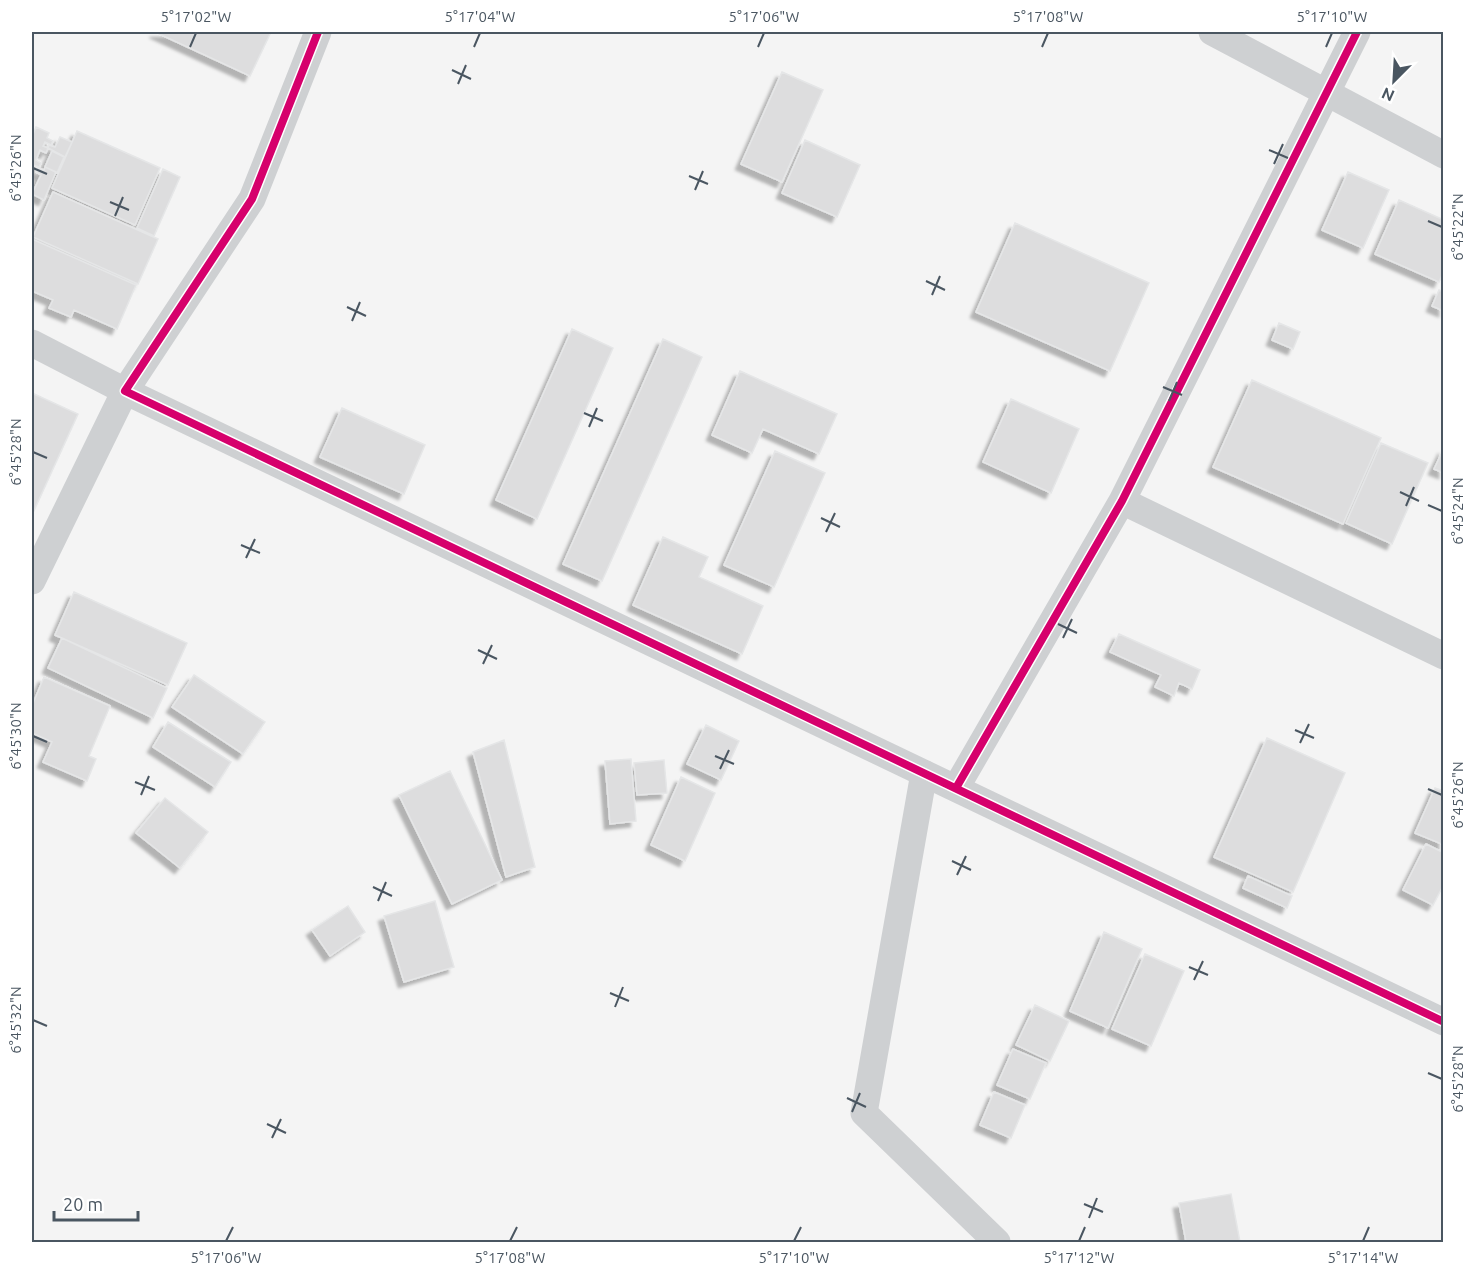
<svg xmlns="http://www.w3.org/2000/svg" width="1475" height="1274" font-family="Ubuntu,sans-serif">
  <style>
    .building { fill: #ddddde; stroke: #e5e6e7; stroke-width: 1.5; filter: url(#shadow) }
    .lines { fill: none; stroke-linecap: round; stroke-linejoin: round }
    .street { stroke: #ced0d2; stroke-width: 27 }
    .cycleway-casing { stroke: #fff; stroke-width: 11 }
    .cycleway { stroke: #d6006c; stroke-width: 8 }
    .ticks { fill: none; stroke: #4a5661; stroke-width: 2 }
    .neatline { fill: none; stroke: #4a5661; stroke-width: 2 }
    .ticks-label { font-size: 15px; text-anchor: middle; fill: #4a5661 }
  </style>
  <defs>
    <filter id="shadow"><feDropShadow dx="-5.5" dy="5.5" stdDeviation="1.5" flood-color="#0004"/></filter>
  </defs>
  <rect width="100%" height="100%" fill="#f4f4f4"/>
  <path class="building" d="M155 32H271L250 76Z
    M782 72 823 90 782 182 741 164Z
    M36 127 49 133 47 138 53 141 51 145 45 142 43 146 48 148 46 153 40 150 36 160 41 163 39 167 33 165 32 168V137Z
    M77 131 160 168 135 225 52 188Z
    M60 137 72 142 65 157 48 148 49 145 55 147Z
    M805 140 860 165 837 217 782 193Z
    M52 151 64 157 57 173 45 167Z
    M45 167 56 172 44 200 32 194 41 175 36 172 38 168 44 170Z
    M163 169 180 177 154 236 137 228Z
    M1348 172 1389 190 1363 248 1322 230Z
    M53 192 158 239 138 284 33 237Z
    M1399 200 1444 220V271L1439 282 1375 254Z
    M1015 223 1149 283 1110 371 976 312Z
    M32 239 136 285 117 329 74 310 71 317 49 308 53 300 32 291Z
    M1439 290 1444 292V311L1432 306Z
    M1279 323 1300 332 1293 349 1272 340Z
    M572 329 613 348 537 519 496 500Z
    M663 339 702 357 602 581 563 564Z
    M740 371 837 414 819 454 763 429 752 453 712 435Z
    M1252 380 1381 438 1343 524 1213 467Z
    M32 393 78 414 32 515Z
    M1011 399 1079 429 1051 493 983 462Z
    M342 408 425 445 404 494 320 457Z
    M1381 443 1428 463 1392 544 1346 523Z
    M1444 448V473L1434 469Z
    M775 451 825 473 774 587 724 565Z
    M663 537 708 557 699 577 763 606 742 654 633 605Z
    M74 592 187 643 168 685 55 635Z
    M1119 634 1200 670 1192 689 1179 683 1174 696 1155 687 1161 675 1110 652Z
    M62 638 167 688 153 718 48 668Z
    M194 675 265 722 243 754 172 707Z
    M44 677 110 706 89 756 96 759 87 781 43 762 52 742 32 733V706Z
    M168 722 231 762 215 787 153 747Z
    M706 725 739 741 721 780 687 764Z
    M1267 738 1345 773 1293 892 1214 857Z
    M504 740 535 867 506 877 473 752Z
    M631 759 636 821 610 824 605 761Z
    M664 760 667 793 637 795 634 763Z
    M450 771 502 880 452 904 399 795Z
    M681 777 715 793 685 861 651 845Z
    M1435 788 1444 791V845L1415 833Z
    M165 798 208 832 180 868 136 833Z
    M1426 844 1444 853V884L1433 905 1403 890Z
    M1248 876 1292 896 1287 908 1243 888Z
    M435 901 454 967 404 982 384 916Z
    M348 906 365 932 330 956 312 930Z
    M1104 932 1142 949 1108 1028 1070 1011Z
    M1145 954 1184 971 1151 1046 1112 1029Z
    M1035 1005 1069 1021 1050 1061 1016 1045Z
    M1013 1049 1046 1063 1030 1099 997 1085Z
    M994 1092 1025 1105 1011 1138 980 1125Z
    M1231 1194 1240 1242H1186L1179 1203Z"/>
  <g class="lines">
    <path class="street" d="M318 32 252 199 125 391 1444 1022
      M1212 32 1444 155
      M32 343 125 391 32 581
      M1122 501 1444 656
      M924 773 864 1113 997 1242
      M956 788 1122 501 1357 32"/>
    <g class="cycleway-casing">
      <path id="cycleway" d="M318 32 252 199 125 391 1444 1022
        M956 788 1122 501 1357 32"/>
    </g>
    <use href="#cycleway" class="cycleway"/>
  </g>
  <path class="ticks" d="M190 47 196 33M474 47 480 33M758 47 764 33M1042 47 1048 33M1326 47 1332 33M452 70 471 79M458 84 466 65M1269 150 1288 158M1274 164 1283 144M33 168 47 174M689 176 708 184M695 190 703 171M110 202 129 210M115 216 123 197M1428 221 1442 227M926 281 945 290M932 295 940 276M347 307 366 316M352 321 360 302M1163 387 1182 395M1169 401 1177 382M584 413 603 421M589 427 597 408M33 452 47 458M1400 492 1419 501M1428 505 1442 511M1406 506 1414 487M821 518 840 527M826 532 835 513M241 545 260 553M246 558 255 539M1058 624 1077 633M1063 638 1072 619M478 650 497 659M483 664 492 645M1295 730 1314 738M33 736 47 742M1300 743 1309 724M715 756 734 764M720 769 729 750M135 782 155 790M1428 789 1442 795M141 795 149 776M952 861 971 870M957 875 966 856M373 887 392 896M378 901 386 882M1189 967 1208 975M1194 980 1203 961M610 993 629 1001M615 1007 623 987M33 1020 47 1026M1428 1073 1442 1079M847 1098 866 1107M852 1112 860 1093M267 1124 286 1133M272 1138 281 1119M1084 1204 1103 1212M1089 1218 1097 1198M226 1241 233 1227M510 1241 517 1227M794 1241 801 1227M1079 1241 1085 1227M1363 1241 1369 1227"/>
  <rect width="1475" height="1274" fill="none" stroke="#ffffff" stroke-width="66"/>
  <g transform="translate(1394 81) rotate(204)" stroke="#ffffff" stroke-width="4.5" paint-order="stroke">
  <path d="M0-4.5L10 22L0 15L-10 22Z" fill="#4a5661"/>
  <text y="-9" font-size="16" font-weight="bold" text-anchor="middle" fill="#4a5661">N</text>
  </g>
  <path d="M54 1211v9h84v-9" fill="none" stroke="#4a5661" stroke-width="3"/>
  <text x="63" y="1211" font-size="18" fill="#4a5661" stroke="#ffffff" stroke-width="4.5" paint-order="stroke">20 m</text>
  <rect x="33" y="33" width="1409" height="1208" class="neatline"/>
  <g class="ticks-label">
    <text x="196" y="22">5°17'02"W</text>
    <text x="480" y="22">5°17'04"W</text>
    <text x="764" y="22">5°17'06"W</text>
    <text x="1048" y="22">5°17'08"W</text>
    <text x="1332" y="22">5°17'10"W</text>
    <text transform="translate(16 168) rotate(-90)" y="5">6°45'26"N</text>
    <text transform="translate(1458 227) rotate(-90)" y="5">6°45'22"N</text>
    <text transform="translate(16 452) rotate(-90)" y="5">6°45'28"N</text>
    <text transform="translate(1458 511) rotate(-90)" y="5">6°45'24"N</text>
    <text transform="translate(16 736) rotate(-90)" y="5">6°45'30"N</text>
    <text transform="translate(1458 795) rotate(-90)" y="5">6°45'26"N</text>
    <text transform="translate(16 1020) rotate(-90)" y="5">6°45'32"N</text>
    <text transform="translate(1458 1079) rotate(-90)" y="5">6°45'28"N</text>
    <text x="226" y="1263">5°17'06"W</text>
    <text x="510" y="1263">5°17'08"W</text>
    <text x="794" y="1263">5°17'10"W</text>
    <text x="1079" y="1263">5°17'12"W</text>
    <text x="1363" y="1263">5°17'14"W</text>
  </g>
</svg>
